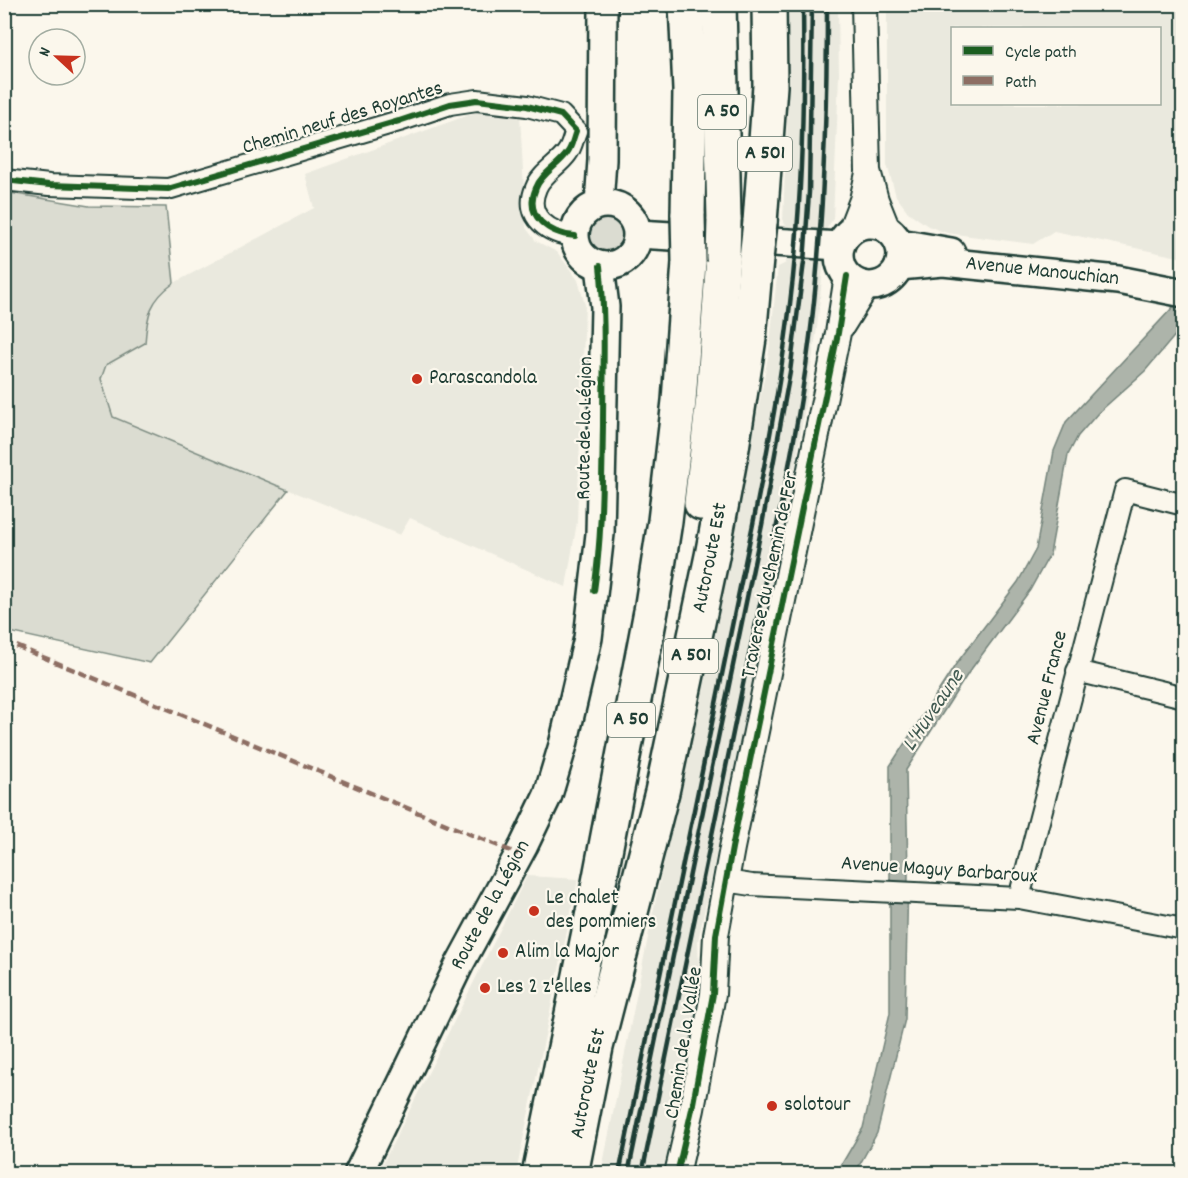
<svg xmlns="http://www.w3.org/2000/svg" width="1188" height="1178" font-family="Dekko,sans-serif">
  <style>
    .built { fill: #eae9de; fill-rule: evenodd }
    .green { fill: #dbdcd1; stroke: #7d8c82; stroke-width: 1.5 }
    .water { fill: #adb4aa; stroke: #74847b; stroke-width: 1.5 }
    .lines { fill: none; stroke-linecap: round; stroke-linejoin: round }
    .minor-casing { stroke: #1f3d34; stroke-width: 24 }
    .tertiary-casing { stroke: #1f3d34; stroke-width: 28 }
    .secondary-casing { stroke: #1f3d34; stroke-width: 32 }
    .motorway-casing { stroke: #1f3d34; stroke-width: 38 }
    .minor { stroke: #fbf7ec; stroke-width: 20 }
    .tertiary { stroke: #fbf7ec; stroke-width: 24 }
    .secondary { stroke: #fbf7ec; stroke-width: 27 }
    .motorway { stroke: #fbf7ec; stroke-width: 33 }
    .rail { stroke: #1f3d34; stroke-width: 4.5 }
    .motorway-bridge-casing { stroke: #1f3d34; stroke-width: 38; stroke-linecap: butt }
    .motorway-bridge { stroke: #fbf7ec; stroke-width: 33 }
    .quiet { stroke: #8d6e63; stroke-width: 4.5; stroke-dasharray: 9 4.5; stroke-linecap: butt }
    .cycleway-casing { stroke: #fbf7ec; stroke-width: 10 }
    .cycleway { stroke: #1b5e20; stroke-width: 6 }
    .poi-dot { fill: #c8321e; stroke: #fbf7ec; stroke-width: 2 }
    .labels { text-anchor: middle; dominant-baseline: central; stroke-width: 4.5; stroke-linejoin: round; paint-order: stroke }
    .shield { fill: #fbf7ec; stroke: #61756b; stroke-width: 1.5 }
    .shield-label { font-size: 20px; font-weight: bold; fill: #1f3d34 }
    .street-label { font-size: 21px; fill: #1f3d34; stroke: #fbf7ec }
    .poi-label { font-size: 21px; fill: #1f3d34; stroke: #fbf7ec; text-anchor: start }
    .water-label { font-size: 22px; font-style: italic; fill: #425b52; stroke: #fbf7ec }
  </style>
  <rect width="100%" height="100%" fill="#fbf7ec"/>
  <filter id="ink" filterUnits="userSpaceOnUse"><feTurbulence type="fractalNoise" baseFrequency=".0167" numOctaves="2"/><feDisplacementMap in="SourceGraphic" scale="12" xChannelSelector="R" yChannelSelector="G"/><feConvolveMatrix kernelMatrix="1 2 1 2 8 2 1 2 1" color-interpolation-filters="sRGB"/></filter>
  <g filter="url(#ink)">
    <path class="built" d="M788 5H838L839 76 833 219 827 228 817 328 797 457 770 599 698 941 700 1000 664 1173 601 1174 651 922 733 540 769 352 778 267 786 263 789 230 783 221 789 72Z
      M887 5H1183V258L1054 231 1033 244 947 233 928 226 908 212 896 196 887 165ZM952 28H1160V104H952Z
      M477 112 520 115 526 228 536 241 557 252 578 280 585 305 577 522 566 587 410 518 400 535 113 418 101 379 106 365 145 343 147 322 151 306 159 294 174 283 314 208 305 174Z
      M527 876 578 879 516 1173H378Z"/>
    <path class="green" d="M4 192 89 206 166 207 174 283C150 300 147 315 145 343L106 365 101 379 113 417 288 490 150 663 5 631Z
      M585 234a21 21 0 1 1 42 0a21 21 0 1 1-42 0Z"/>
    <path class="water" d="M1183 291V326L1145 371 1098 413 1078 436 1068 455 1050 554 1030 590 969 672 906 770 908 876 905 1019 877 1133 855 1173 836 1174 863 1128 890 1013V766L956 664 1018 582 1036 549 1054 451 1066 422 1173 307Z"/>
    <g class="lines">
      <g class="minor-casing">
        <path id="minor" d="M4 180 49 185 168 189 399 121 450 104 477 100 527 106 561 115 576 131C573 138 572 147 567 153 559 165 541 174 536 188 523 217 550 234 575 236
          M1077 671 1184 697
          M726 881 752 885 1019 898 1184 929
          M1019 898 1125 490 1184 505"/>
      </g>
      <g class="tertiary-casing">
        <path id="tertiary" d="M864 4 868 171 876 200 888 230
          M850 231 862 200 868 173
          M842 326 867 286
          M677 1174 692 1109 713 994 716 935 732 848 838 333 847 276"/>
      </g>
      <g class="secondary-casing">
        <g id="secondary">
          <circle cx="606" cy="235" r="31"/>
          <path d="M599 204 602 160 603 4"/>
          <circle cx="870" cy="255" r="31"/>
          <path d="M638 234 840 246"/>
          <path d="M899 243 951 252"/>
          <path id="s1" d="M899 266 943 262 1118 280 1184 293"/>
          <path id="s2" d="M358 1174 459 965 524 845 548 795 563 745 588 638 600 534 605 307 600 266"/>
        </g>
      </g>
      <g class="motorway-casing">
        <g id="motorway">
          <path d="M686 4 690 90 688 215"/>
          <path d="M719 4 724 220"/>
          <path d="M760 222 770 86 769 4"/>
          <path d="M701 503 713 398 723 257"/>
          <path d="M539 1174 597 893 651 611 665 521 679 401 689 262"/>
          <path id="s3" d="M571 1174 596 1047 662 792 712 556 732 448 749 338 756 259"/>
        </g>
      </g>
      <use href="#minor" class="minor"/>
      <use href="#tertiary" class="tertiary"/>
      <use href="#secondary" class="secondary"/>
      <use href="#motorway" class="motorway"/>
      <path class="rail" d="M619 1174 753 524C772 428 790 330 797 232 803 156 804 80 803 4
        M628 1174 762 525 790 372 804 262 809 192 812 4
        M642 1174C678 1002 713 831 748 660 772 547 799 434 812 320 824 215 827 110 827 4"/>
      <g class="motorway-bridge-casing">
        <path id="motorway-bridge" d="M688 215 689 262
          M723 257 724 220
          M756 259 760 222"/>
      </g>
      <use href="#motorway-bridge" class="motorway-bridge"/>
      <path class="quiet" d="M4 641 518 854"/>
      <g class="cycleway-casing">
        <path id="cycleway" d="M4 180 49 185 168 189 399 121 450 104 477 100 527 106 561 115 576 131C573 138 572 147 567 153 559 165 541 174 536 188 523 217 550 234 575 236
          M594 591C602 536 602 481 603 426 603 373 606 319 600 266
          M677 1174 692 1109 713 994 716 935 732 848 838 333 847 276"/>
      </g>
      <use href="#cycleway" class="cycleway"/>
    </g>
  </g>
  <g class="poi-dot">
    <circle cx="417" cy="379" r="6"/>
    <circle cx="534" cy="911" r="6"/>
    <circle cx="503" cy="953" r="6"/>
    <circle cx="485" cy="988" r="6"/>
    <circle cx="772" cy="1106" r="6"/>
  </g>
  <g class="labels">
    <g class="shield">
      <rect x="698" y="95" width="48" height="34" rx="4.5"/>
      <rect x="738" y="137" width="54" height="34" rx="4.5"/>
      <rect x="664" y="639" width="54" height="34" rx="4.5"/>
      <rect x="607" y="703" width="48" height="34" rx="4.5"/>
    </g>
    <g class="shield-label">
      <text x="722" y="112">A 50</text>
      <text x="765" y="154">A 501</text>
      <text x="691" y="656">A 501</text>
      <text x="631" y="720">A 50</text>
    </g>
    <g class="street-label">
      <text transform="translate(343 119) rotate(-17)">Chemin neuf des Royantes</text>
      <text stroke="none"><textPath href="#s1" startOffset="144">Avenue Manouchian</textPath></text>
      <text transform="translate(586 428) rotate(-89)">Route de la Légion</text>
      <text stroke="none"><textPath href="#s3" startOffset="632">Autoroute Est</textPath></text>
      <text transform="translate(771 575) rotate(-78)">Traverse du Chemin de Fer</text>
      <text transform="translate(1048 688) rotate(-76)">Avenue France</text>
      <text transform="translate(939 871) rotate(4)">Avenue Maguy Barbaroux</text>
      <text stroke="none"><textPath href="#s2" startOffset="300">Route de la Légion</textPath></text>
      <text transform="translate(685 1043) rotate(-81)">Chemin de la Vallée</text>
      <text stroke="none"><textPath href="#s3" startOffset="92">Autoroute Est</textPath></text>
    </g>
    <g class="poi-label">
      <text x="429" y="379">Parascandola</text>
      <text x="546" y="899">Le chalet<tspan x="546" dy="24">des pommiers</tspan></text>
      <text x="515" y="953">Alim la Major</text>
      <text x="497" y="988">Les 2 z'elles</text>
      <text x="784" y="1106">solotour</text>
    </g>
    <g class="water-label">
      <text transform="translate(934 711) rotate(-56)">L'Huveaune</text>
    </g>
  </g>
  <rect width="1188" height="1178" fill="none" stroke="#fbf7ec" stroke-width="24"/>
  <rect x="12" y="12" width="1164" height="1154" fill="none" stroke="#1f3d34" stroke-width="2" filter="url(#ink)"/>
  <rect x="951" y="27" width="210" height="78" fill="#fbf7ec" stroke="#a3ada2" stroke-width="1.5"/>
  <rect x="963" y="46" width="30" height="9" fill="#1b5e20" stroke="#a3ada2" stroke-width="1.5"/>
  <text x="1005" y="57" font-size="18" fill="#1f3d34">Cycle path</text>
  <rect x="963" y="76" width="30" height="9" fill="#8d6e63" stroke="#a3ada2" stroke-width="1.5"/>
  <text x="1005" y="87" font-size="18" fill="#1f3d34">Path</text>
  <g transform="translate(57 57) rotate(292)"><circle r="28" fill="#fbf7ec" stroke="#a3ada2" stroke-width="1.5"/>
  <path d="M0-4.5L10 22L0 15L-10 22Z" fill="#c8321e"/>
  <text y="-9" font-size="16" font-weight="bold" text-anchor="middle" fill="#1f3d34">N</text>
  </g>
</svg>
